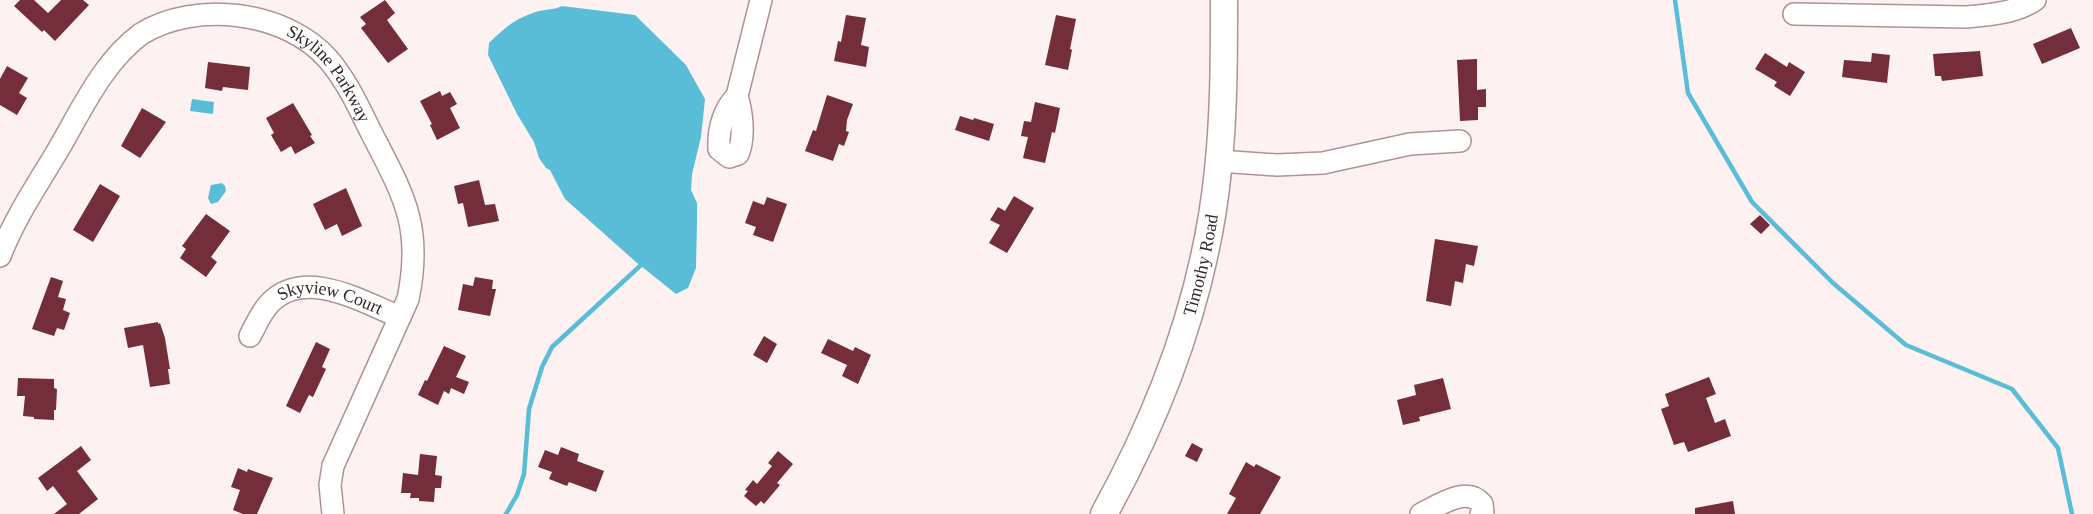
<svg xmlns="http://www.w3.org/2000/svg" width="2093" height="514" font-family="'Times New Roman',serif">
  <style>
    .water { fill: #5abdd8 }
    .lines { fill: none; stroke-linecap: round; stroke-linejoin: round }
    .stream { stroke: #5abdd8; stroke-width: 4.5 }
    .building { fill: #742d3b }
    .minor-casing { stroke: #b09295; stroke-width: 24 }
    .major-casing { stroke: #b09295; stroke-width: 29 }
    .minor { stroke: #fff; stroke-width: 21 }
    .major { stroke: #fff; stroke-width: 26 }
    .labels { text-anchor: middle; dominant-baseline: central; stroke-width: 5; stroke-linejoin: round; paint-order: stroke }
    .street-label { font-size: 18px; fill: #332728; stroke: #fff }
  </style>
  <rect width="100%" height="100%" fill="#fef1f2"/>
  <path class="water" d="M562 6 635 15 686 65 705 99 701 137 692 174 691 190 697 203V222L696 268 688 288 676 294 636 262 565 199 550 170 546 168 539 158 534 142 517 114 488 55 489 43C506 27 515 18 539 11 547 9 554 10 562 6Z
    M192 99 214 102 213 114 190 111Z
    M222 183 225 186 226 191 218 202 211 204 208 198 211 185Z"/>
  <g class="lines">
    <path class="stream" d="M1675 0 1688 93 1752 202 1833 283 1906 345 2012 389 2058 448 2072 514
      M506 514 517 495 524 474 529 409 542 367 552 347 640 266"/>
  </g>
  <path class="building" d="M20 0H34L48 13 61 0H83L89 5 55 41 44 30 42 32 14 6Z
    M385 0 395 13 387 20 408 49 388 63 361 28 366 24 360 17Z
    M846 15 866 18 861 45 869 47 866 67 834 61 838 41 841 42Z
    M1056 15 1076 19 1070 49 1072 50 1068 70 1045 65Z
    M2071 28 2080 48 2042 64 2033 44Z
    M1980 51 1983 76 1942 81 1941 76H1935L1933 54Z
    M1765 53 1787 67 1789 62 1805 72 1790 96 1774 86 1777 82 1755 69Z
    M1872 53 1890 55 1887 83 1842 77 1844 60 1871 62Z
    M1477 59V90L1486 89V107H1478V120L1460 121 1457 60Z
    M208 62 250 67 248 90 223 87 222 91 205 88Z
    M7 66 28 78 19 93 27 98 17 115 0 105V79Z
    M440 91 442 96 450 92 457 104 450 108 460 128 437 140 430 125 432 124 420 101Z
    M827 95 853 104 847 120 846 131 849 132 844 146 839 144 833 161 805 151 813 130 816 131Z
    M1035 102 1060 108 1055 133 1052 132 1045 163 1023 158 1028 137 1021 136 1024 121 1031 122Z
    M293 103 312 135 310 136 315 143 295 154 291 146 281 152 271 135 274 133 266 118Z
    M142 108 166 122 140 158 121 146Z
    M960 116 973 120 974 118 994 124 989 141 955 130Z
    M479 180 485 205 495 204 499 221 468 227 463 203 458 204 454 186Z
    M100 184 120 196 93 242 73 230Z
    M346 188 362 226 342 236 337 224 325 230 313 204Z
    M1014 196 1034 208 1007 253 989 243 1000 225 990 220 998 207 1005 211Z
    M767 197 787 204 773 242 753 235 756 227 745 223 753 201 764 205Z
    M206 214 230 231 211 257 217 262 206 277 180 258 186 249 182 246Z
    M1760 215 1770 225 1761 234 1750 224Z
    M1435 239 1478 246 1474 266 1466 264 1463 283 1455 281 1451 306 1426 301Z
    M51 277 63 281 58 297 66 299 63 310 70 313 64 330 57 328 54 336 32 329Z
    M475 277 493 280 492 289H496L490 316 458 310 463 284 473 286Z
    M158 322V324L160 323 165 338 170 369H168L170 384 150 387 143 345 128 348 124 328Z
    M764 336 777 344 767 363 753 355Z
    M828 339 853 351 855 347 871 355 858 384 842 376 847 365 821 353Z
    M316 342 330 349 322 367 326 369 313 397 309 395 300 413 286 406Z
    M444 346 466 356 456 377 469 382 464 394 451 388 449 394 444 391 438 405 418 395 425 380 427 381Z
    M1709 377 1716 394 1706 398 1715 423 1725 419 1731 436 1688 452 1684 442 1674 445 1661 409 1669 406 1665 394Z
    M18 378 54 379V388L57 389 56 410H54V420L34 419V417L23 416 25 396H17Z
    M1443 378 1451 409 1419 417 1420 421 1403 425 1397 400 1416 395 1414 385Z
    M1192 443 1203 449 1197 462 1185 456Z
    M81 446 91 460 77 471 98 499 79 514H54L67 504 53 486 47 491 38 478Z
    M561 447 579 454 577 461 604 471 596 492 569 482 567 486 549 479 552 472 538 467 545 450 558 455Z
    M778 451 793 464 777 483 780 485 764 504 761 501 756 506 744 496 748 491 745 490 753 480 757 484 772 466 768 463Z
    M420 454 437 456 435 475 442 476 441 488H435L434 502 419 501V498H410L411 493H401L403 473 418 475Z
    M1246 462 1254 467 1256 464 1281 477 1260 514H1227L1236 498 1229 494Z
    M238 468 247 472 248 469 273 478 257 514H243L233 510 240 490 231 487Z
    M1733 501 1735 514H1695V508Z"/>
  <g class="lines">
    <g class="minor-casing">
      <g id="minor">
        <path d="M1794 14 1966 17C1990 15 2015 13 2035 0"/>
        <path d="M737 96C742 112 745 138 738 154L729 157 719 149C718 130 723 110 737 96L761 0"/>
        <path d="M1219 161 1277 165 1323 163 1410 144 1460 141"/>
        <path id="s1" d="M0 256C14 219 38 184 58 150 82 109 103 62 141 34 195 0 286 11 328 59 347 81 359 108 372 134 404 196 423 227 408 299L333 466 330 485 333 514"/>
        <path id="s2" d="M250 336C256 325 261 312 270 303 305 267 362 302 400 317"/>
        <path d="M1421 514C1438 506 1467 485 1482 504L1483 512 1481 514"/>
      </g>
    </g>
    <g class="major-casing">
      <g id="major">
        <path id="s3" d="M1104 514C1162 409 1206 291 1218 170 1224 114 1224 57 1224 0"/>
      </g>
    </g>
    <use href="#minor" class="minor"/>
    <use href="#major" class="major"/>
  </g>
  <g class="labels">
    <g class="street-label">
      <text stroke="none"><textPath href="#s1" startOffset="479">Skyline Parkway</textPath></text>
      <text stroke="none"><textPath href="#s3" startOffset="268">Timothy Road</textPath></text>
      <text stroke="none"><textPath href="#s2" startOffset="104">Skyview Court</textPath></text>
    </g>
  </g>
</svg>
